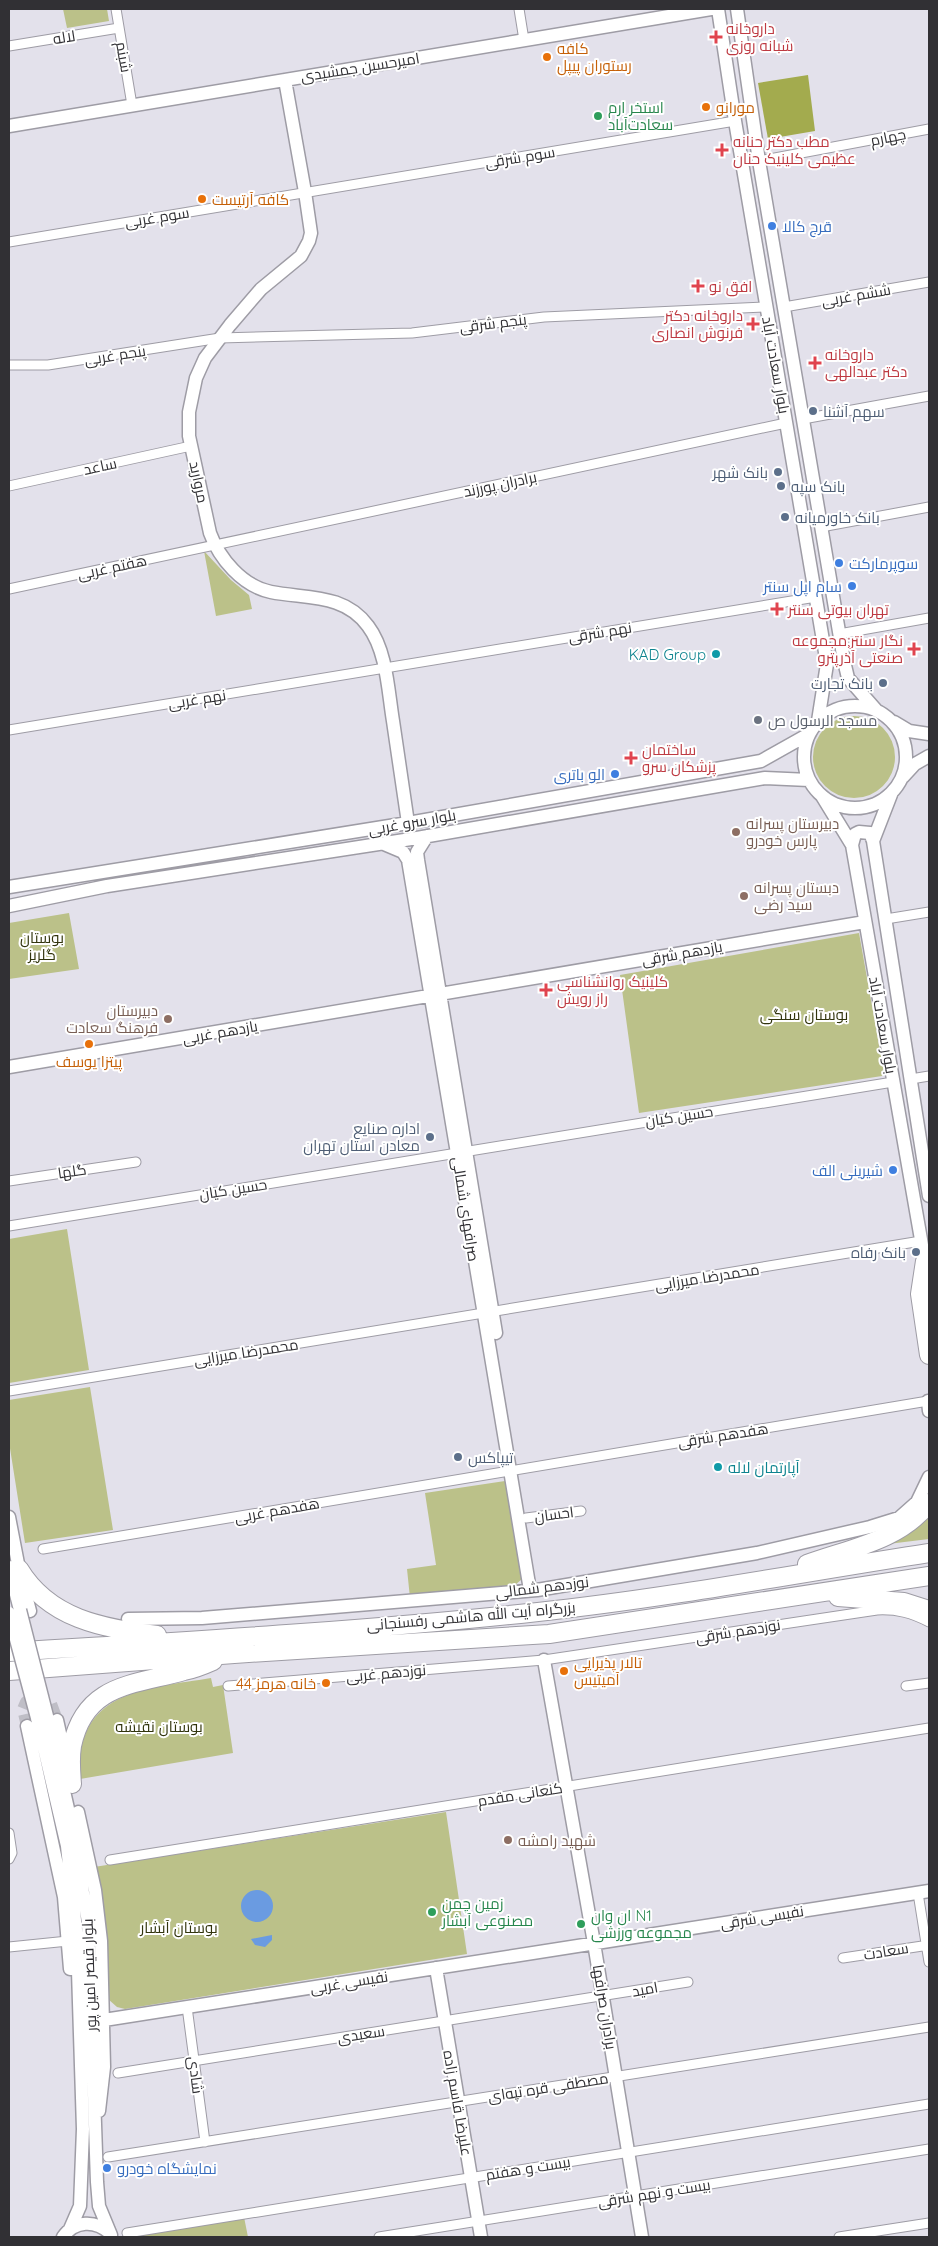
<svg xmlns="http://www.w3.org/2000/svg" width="938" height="2246" font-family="Quicksand,Cairo,sans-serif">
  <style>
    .green { fill: #bbc189 }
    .forest { fill: #a3ab4e }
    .water { fill: #6a9be1 }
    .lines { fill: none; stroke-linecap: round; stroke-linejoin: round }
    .secondary-tunnel { stroke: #bfbec6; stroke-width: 12; stroke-dasharray: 12 6; stroke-linecap: butt }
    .street-casing { stroke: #9e9ca5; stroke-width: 11 }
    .secondary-casing { stroke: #9e9ca5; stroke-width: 15 }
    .highway-casing { stroke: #9e9ca5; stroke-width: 20 }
    .street { stroke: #fff; stroke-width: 9 }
    .secondary { stroke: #fff; stroke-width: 12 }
    .highway { stroke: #fff; stroke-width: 18 }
    .secondary-bridge-casing { stroke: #9e9ca5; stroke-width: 15; stroke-linecap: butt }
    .secondary-bridge { stroke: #fff; stroke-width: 12 }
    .health-dot { fill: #e0444e; stroke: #fff; stroke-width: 2 }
    .food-dot { fill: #e8710a; stroke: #fff; stroke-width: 2 }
    .leisure-dot { fill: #2e9e5b; stroke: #fff; stroke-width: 2 }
    .shop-dot { fill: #3f7fe0; stroke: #fff; stroke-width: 2 }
    .service-dot { fill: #5c6f8a; stroke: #fff; stroke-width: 2 }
    .culture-dot { fill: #0f9aa8; stroke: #fff; stroke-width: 2 }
    .worship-dot { fill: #6b7280; stroke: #fff; stroke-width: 2 }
    .education-dot { fill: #8d6e63; stroke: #fff; stroke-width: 2 }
    .labels { text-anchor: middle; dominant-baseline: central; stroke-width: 4; stroke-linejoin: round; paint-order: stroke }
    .health-label { font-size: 15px; fill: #be3a42; stroke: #fff; text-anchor: start }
    .street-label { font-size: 15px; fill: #313034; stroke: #fff }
    .food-label { font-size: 15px; fill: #c56008; stroke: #fff; text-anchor: start }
    .leisure-label { font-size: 15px; fill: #27864d; stroke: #fff; text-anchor: start }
    .shop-label { font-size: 15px; fill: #366cbe; stroke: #fff; text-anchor: start }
    .service-label { font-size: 15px; fill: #4e5e75; stroke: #fff; text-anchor: start }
    .culture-label { font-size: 15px; fill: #0d838f; stroke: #fff; text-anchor: end }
    .worship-label { font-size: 15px; fill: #5b616d; stroke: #fff; text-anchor: start }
    .education-label { font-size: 15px; fill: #785e54; stroke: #fff; text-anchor: start }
    .park-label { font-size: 15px; fill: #31340c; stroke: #fff }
  </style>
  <rect width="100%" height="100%" fill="#e3e1eb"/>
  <path class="green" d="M63 9H107L109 21 67 28Z
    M204 551 231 580 249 595 252 609 216 616Z
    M813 757a41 41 0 1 1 82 0a41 41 0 1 1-82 0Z
    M69 913 79 969 9 979V923Z
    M859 933 884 1073 882 1076 639 1113 620 975Z
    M67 1229 89 1370 9 1383V1239Z
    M90 1387 113 1530 25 1543 9 1442V1400Z
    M505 1481 522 1579 515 1585 410 1598 407 1569 436 1565 425 1493Z
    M929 1513V1539L888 1544Z
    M211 1678 213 1687 223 1685 233 1753 80 1779C74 1690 145 1689 211 1678Z
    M446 1812 467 1954 125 2009 117 2007 108 1999 94 1867Z
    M244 2217 248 2237H125Z"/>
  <path class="forest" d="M808 75 815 131 768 139 758 83Z"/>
  <path class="water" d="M241 1906a16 16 0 1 1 32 0a16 16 0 1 1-32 0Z
    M272 1935V1940L265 1947 255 1945 251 1939Z"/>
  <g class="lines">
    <path class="secondary-tunnel" d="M27 1726 23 1709 26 1702 39 1697 50 1701 57 1720"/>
    <g class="street-casing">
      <path id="street" d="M116 9 132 105
        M519 9 524 40
        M9 46 119 28
        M759 161 929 129
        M9 242 735 121
        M784 307 929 282
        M9 365H48L220 338 412 333 544 317 766 307
        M803 419 929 396
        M9 486 191 446
        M821 527 929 507
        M9 589 786 423
        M839 634 929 618
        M9 730 816 597
        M886 919 929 912
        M911 1079 929 1076
        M9 1181 136 1162
        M9 1226 893 1082
        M9 1391 921 1241
        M526 1518 581 1511
        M43 1549 928 1401
        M228 1686 544 1660 877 1610C897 1609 912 1613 929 1622
        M906 1686 929 1683
        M9 1833 12 1853 9 1859
        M110 1860 929 1728
        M918 1893 929 1962
        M9 1947 68 1941
        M843 1958 929 1945
        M187 2007 205 2142
        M118 2073 688 1982
        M108 2157 929 2027
        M127 2233 929 2104
        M379 2237 929 2149
        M839 2237 929 2223"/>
    </g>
    <g class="secondary-casing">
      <path id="secondary" d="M718 9 735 121 827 664 818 721
        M737 9 759 161 844 661 848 678 877 711
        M285 80 305 192 311 233 309 241 301 256 261 289 230 325 205 358 196 378 189 412V436L210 533C219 558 242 586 271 592 306 599 344 593 368 626 387 651 388 691 393 721 398 755 403 789 408 823
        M9 126 711 9
        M804 757a51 51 0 1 1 102 0a51 51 0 1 1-102 0Z
        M894 722 909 731 929 734
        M903 777 915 764 929 756
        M892 792 873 841 929 1196
        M822 796 852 845 926 1268
        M427 836 417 852 418 860 496 1333
        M384 844 403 852 408 860 530 1590
        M852 845 855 834 859 832 870 833 873 841
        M9 887 408 823 761 761 809 734
        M9 906 107 886 411 839 765 778 809 780
        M9 1067 865 922
        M928 1401 929 1411
        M9 1517 19 1569 30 1611
        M9 1567 20 1610
        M128 1619 202 1618 537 1590 757 1553 870 1527 899 1518 917 1502 929 1477
        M544 1660 594 1943 642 2237
        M47 1716 71 1822 88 1922 97 2182 99 2206 111 2235
        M37 1718 67 1846 77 1939 83 2129 80 2206 70 2229
        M57 1720 64 1751
        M27 1726 64 1897 70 1969
        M78 1812 95 1890 101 1941 104 2067 99 2111
        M436 1968 481 2237
        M104 2020 929 1891
        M63 2237C75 2220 95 2220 110 2233"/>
    </g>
    <g class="highway-casing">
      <path id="highway" d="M925 1261 920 1294 929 1355
        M807 1564C851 1548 899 1541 929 1503
        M19 1569C49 1619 102 1628 157 1635
        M838 1597 904 1602 929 1610
        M9 1652C185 1641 362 1631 538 1612 669 1598 799 1573 929 1553
        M9 1671 234 1654 549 1634 929 1576
        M72 1784C71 1772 70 1758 72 1746 85 1683 135 1685 184 1671 194 1669 204 1665 213 1661"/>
    </g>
    <use href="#street" class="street"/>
    <use href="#secondary" class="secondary"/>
    <use href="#highway" class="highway"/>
    <g class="secondary-bridge-casing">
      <path id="secondary-bridge" d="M20 1610 47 1716
        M9 1613 37 1718"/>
    </g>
    <use href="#secondary-bridge" class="secondary-bridge"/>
  </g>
  <g class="health-dot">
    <path d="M713.5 29.5h5v5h5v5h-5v5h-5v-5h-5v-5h5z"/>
    <path d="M719.5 142.5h5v5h5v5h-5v5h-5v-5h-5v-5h5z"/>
    <path d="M695.5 278.5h5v5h5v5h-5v5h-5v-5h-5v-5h5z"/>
    <path d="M750.5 316.5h5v5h5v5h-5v5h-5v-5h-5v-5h5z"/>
    <path d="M812.5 355.5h5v5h5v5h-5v5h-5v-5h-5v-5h5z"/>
    <path d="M774.5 601.5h5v5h5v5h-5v5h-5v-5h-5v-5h5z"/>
    <path d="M911.5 641.5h5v5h5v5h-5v5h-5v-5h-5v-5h5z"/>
    <path d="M628.5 750.5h5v5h5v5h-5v5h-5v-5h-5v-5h5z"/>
    <path d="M543.5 982.5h5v5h5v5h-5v5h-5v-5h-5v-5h5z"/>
  </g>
  <g class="food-dot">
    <circle cx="547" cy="57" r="5"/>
    <circle cx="706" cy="107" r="5"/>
    <circle cx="202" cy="199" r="5"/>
    <circle cx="89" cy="1044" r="5"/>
    <circle cx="564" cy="1671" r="5"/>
    <circle cx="326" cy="1683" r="5"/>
  </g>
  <g class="leisure-dot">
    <circle cx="598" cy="116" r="5"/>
    <circle cx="432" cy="1912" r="5"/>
    <circle cx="581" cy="1924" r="5"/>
  </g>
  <g class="shop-dot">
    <circle cx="772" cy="226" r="5"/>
    <circle cx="839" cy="563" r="5"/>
    <circle cx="852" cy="586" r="5"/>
    <circle cx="615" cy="774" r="5"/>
    <circle cx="893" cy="1170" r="5"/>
    <circle cx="107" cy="2168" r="5"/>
  </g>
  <g class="service-dot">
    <circle cx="813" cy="411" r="5"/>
    <circle cx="778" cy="472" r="5"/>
    <circle cx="781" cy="486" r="5"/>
    <circle cx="785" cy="517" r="5"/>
    <circle cx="883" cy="683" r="5"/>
    <circle cx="430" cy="1137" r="5"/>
    <circle cx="916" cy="1252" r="5"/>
    <circle cx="458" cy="1457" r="5"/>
  </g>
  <g class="culture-dot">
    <circle cx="716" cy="654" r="5"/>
    <circle cx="718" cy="1467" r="5"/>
  </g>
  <circle class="worship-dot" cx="758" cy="720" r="5"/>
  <g class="education-dot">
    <circle cx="736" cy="832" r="5"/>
    <circle cx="744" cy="896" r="5"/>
    <circle cx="168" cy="1019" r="5"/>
    <circle cx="508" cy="1840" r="5"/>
  </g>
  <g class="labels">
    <g class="health-label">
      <text x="726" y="28">داروخانه<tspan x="726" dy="17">شبانه روزی</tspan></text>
      <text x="733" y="141">مطب دکتر حنانه<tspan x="733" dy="17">عظیمی کلینیک حنان</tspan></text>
      <text x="709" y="286">افق نو</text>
      <text x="743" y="315" text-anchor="end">داروخانه دکتر<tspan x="743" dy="17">فرنوش انصاری</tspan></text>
      <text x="825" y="354">داروخانه<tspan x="825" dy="17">دکتر عبدالهی</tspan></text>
      <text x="788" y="609">تهران بیوتی سنتر</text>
      <text x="903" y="640" text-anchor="end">نگار سنتر;مجموعه<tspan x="903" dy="17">صنعتی آذرپترو</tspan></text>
      <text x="642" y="749">ساختمان<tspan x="642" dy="17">پزشکان سرو</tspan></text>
      <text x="557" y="981">کلینیک روانشناسی<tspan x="557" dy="17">راز رویش</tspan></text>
    </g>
    <g class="street-label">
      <text transform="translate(64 37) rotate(-9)">لاله</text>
      <text transform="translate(124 57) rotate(80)">شبنم</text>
      <text transform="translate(360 67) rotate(-9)">امیرحسین جمشیدی</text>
      <text transform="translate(888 137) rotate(-11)">چهارم</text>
      <text transform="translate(520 157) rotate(-9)">سوم شرقی</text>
      <text transform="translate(157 217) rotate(-9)">سوم غربی</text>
      <text transform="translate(856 295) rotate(-10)">ششم غربی</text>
      <text transform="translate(493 323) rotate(-7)">پنجم شرقی</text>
      <text transform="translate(115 355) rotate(-9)">پنجم غربی</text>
      <text transform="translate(776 365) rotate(80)">بلوار سعادت آباد</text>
      <text transform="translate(100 466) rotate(-12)">ساعد</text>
      <text transform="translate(199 482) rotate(78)">مروارید</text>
      <text transform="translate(500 484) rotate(-12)">برادران پورزند</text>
      <text transform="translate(112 567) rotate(-12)">هفتم غربی</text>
      <text transform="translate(600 632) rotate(-9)">نهم شرقی</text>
      <text transform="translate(197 699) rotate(-9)">نهم غربی</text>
      <text transform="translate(412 822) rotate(-10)">بلوار سرو غربی</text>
      <text transform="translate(682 953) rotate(-10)">یازدهم شرقی</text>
      <text transform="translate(883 1025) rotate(80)">بلوار سعادت آباد</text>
      <text transform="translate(220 1032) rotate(-10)">یازدهم غربی</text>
      <text transform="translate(679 1116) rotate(-9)">حسین کیان</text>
      <text transform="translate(72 1171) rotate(-8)">گلها</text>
      <text transform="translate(233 1189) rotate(-9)">حسین کیان</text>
      <text transform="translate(466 1209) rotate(81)">صرافهای شمالی</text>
      <text transform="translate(707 1277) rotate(-9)">محمدرضا میرزایی</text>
      <text transform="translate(246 1352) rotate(-9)">محمدرضا میرزایی</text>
      <text transform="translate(723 1435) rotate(-9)">هفدهم شرقی</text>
      <text transform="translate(277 1510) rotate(-10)">هفدهم غربی</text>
      <text transform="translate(554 1514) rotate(-7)">احسان</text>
      <text transform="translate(542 1587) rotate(-7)">نوزدهم شمالی</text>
      <text transform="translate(471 1616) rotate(-5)">بزرگراه آیت الله هاشمی رفسنجانی</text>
      <text transform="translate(738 1631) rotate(-9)">نوزدهم شرقی</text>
      <text transform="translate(386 1673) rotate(-5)">نوزدهم غربی</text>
      <text transform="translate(520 1794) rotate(-9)">کنعانی مقدم</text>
      <text transform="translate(762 1917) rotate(-9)">نفیسی شرقی</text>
      <text transform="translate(886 1951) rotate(-9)">سعادت</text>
      <text transform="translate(89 1975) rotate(-92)">بلوار قیصر امین پور</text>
      <text transform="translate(349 1982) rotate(-9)">نفیسی غربی</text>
      <text transform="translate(645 1989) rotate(-10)">امید</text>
      <text transform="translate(605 2007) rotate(81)">برادران صرافها</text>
      <text transform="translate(361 2034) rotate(-9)">سعیدی</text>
      <text transform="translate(196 2075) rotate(83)">شادی</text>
      <text transform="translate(548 2087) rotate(-9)">مصطفی قره تپه‌ای</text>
      <text transform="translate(458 2103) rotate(80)">علیرضا قاسم زاده</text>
      <text transform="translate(528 2168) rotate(-9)">بیست و هفتم</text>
      <text transform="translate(654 2193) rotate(-9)">بیست و نهم شرقی</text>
    </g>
    <g class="food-label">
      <text x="557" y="48">کافه<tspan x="557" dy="17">رستوران پیپل</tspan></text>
      <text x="716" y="107">مورانو</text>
      <text x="212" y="199">کافه آرتیست</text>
      <text x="89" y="1061" text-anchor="middle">پیتزا یوسف</text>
      <text x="574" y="1662">تالار پذیرایی<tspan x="574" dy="17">آمیتیس</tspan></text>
      <text x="316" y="1683" text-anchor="end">خانه هرمز 44</text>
    </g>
    <g class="leisure-label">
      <text x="608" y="107">استخر ارم<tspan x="608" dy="17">سعادت‌آباد</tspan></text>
      <text x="442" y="1903">زمین چمن<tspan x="442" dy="17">مصنوعی آبشار</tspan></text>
      <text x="591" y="1915">ان وان N1<tspan x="591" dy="17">مجموعه ورزشی</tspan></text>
    </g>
    <g class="shop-label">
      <text x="782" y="226">قرج کالا</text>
      <text x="849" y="563">سوپرمارکت</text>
      <text x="842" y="586" text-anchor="end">سام اپل سنتر</text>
      <text x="605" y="774" text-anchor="end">الو باتری</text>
      <text x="883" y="1170" text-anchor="end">شیرینی الف</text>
      <text x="117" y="2168">نمایشگاه خودرو</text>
    </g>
    <g class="service-label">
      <text x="823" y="411">سهم آشنا</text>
      <text x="768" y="472" text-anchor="end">بانک شهر</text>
      <text x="791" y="486">بانک سپه</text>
      <text x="795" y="517">بانک خاورمیانه</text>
      <text x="873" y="683" text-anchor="end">بانک تجارت</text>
      <text x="420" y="1128" text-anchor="end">اداره صنایع<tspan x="420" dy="17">معادن استان تهران</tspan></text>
      <text x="906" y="1252" text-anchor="end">بانک رفاه</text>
      <text x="468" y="1457">تیپاکس</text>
    </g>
    <g class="culture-label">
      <text x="706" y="654">KAD Group</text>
      <text x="728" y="1467" text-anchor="start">آپارتمان لاله</text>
    </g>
    <g class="worship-label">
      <text x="768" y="720">مسجد الرسول ص</text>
    </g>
    <g class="education-label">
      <text x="746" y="823">دبیرستان پسرانه<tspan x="746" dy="17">پارس خودرو</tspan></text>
      <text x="754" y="887">دبستان پسرانه<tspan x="754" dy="17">سید رضی</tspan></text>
      <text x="158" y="1010" text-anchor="end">دبیرستان<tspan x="158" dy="17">فرهنگ سعادت</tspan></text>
      <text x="518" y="1840">شهید رامشه</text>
    </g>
    <g class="park-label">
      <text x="42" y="937">بوستان<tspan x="42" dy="17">گلریز</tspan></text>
      <text x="804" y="1014">بوستان سنگی</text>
      <text x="159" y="1726">بوستان نقیشه</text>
      <text x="179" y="1927">بوستان آبشار</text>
    </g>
  </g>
  <rect width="938" height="2246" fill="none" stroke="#313034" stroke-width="20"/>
</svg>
